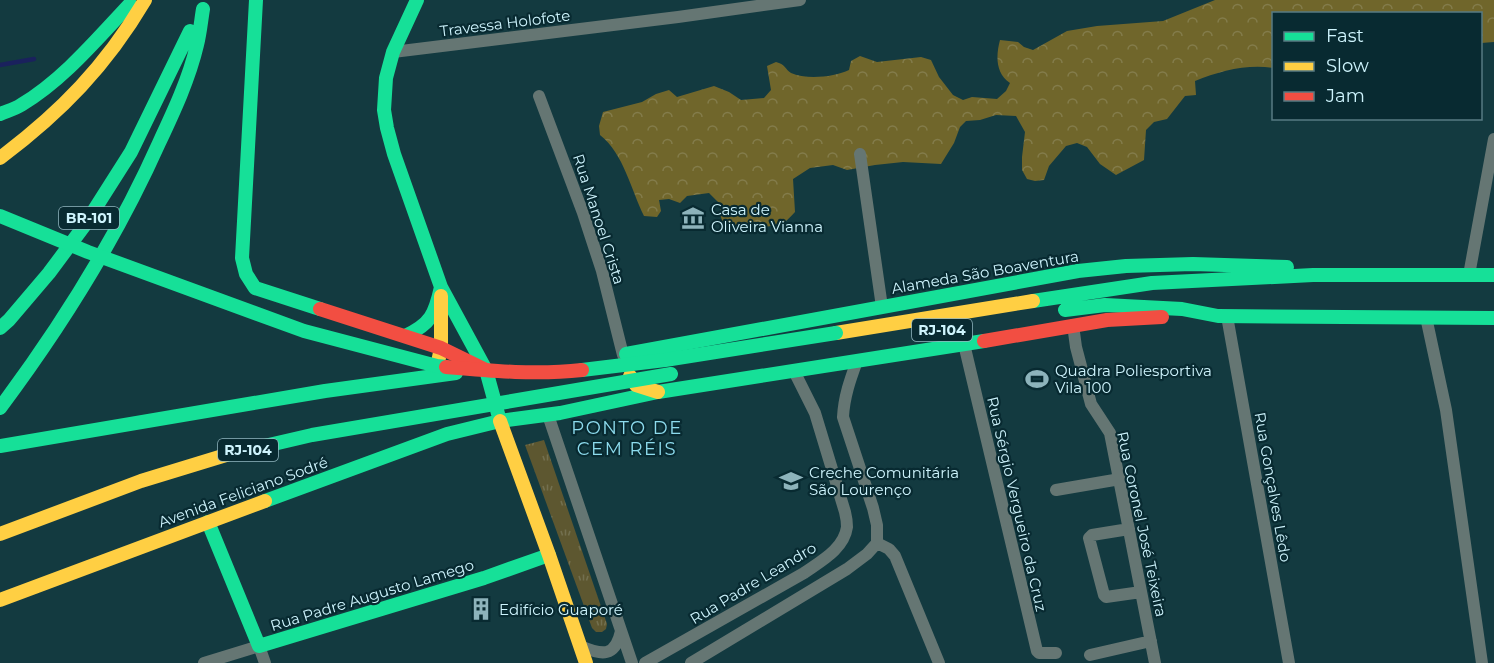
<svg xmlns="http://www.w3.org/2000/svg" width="1494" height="663" font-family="Montserrat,sans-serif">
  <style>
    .forest { fill: url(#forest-crowns) }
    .park { fill: url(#park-tufts) }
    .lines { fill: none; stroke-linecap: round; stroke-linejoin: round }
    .stream { stroke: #1a215d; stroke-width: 4.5 }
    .street { stroke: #657673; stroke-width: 12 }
    .fast { stroke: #16e098; stroke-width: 14 }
    .slow { stroke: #ffcf43; stroke-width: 14 }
    .jam { stroke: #f24e42; stroke-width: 14 }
    .fast-bridge { stroke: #16e098; stroke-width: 14 }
    .slow-bridge { stroke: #ffcf43; stroke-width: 14 }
    .jam-bridge { stroke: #f24e42; stroke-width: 14 }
    .labels { text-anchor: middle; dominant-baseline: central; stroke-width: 4.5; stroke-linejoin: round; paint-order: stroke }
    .shield { fill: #082a31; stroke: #93b7c0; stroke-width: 1.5 }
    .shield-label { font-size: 14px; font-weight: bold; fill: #cef4fd }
    .street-label { font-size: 15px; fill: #cef4fd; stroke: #082a31 }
    .poi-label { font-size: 15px; fill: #cef4fd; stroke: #082a31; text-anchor: start }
    .quarter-label { font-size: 18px; letter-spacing: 1.5px; fill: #8ddbed; stroke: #082a31 }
  </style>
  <defs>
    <pattern id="forest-crowns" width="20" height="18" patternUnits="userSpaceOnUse" patternTransform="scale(1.5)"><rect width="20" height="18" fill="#70662b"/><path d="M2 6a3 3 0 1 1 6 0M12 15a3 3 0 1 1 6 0" fill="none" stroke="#837c4b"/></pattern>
    <pattern id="park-tufts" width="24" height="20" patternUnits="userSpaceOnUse" patternTransform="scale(1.5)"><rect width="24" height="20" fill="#5d5730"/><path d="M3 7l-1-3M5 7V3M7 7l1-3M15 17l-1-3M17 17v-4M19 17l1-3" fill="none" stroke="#73704f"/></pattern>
  </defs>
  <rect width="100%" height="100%" fill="#133a40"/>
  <path class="forest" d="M1215 0H1494V42L1481 43 1480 14H1274L1273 68C1247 64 1220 71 1195 81L1196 95 1185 96 1167 119 1154 122 1146 130 1144 160 1116 175 1100 164 1087 147 1077 143 1066 146 1049 166 1044 180 1035 181 1027 179 1022 170V157L1025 132 1016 116 996 115 980 120 966 121 960 127 954 143 941 164 903 162 875 165 847 170 833 165 810 168 793 179 795 212C791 216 788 220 784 222 767 230 741 228 724 225L720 215 721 205 709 193 687 196 680 203 669 199 659 200 661 211 657 217 644 216C631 190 624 154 600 135L599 126 603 112 642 102 656 94 669 90 677 97 714 86 729 92 741 100 764 98 771 90 767 66 776 62C785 64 785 69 791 73 806 80 835 77 849 70L851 61 860 56 877 62 921 57 931 60 939 77 953 95 963 100 972 97 997 99 1006 91 1010 83C995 73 996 55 1000 40L1018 42 1024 47 1033 50 1067 31 1097 26 1163 21Z"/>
  <path class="park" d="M544 440 607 624 606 629 602 632H596L592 628 525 445Z"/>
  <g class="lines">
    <path class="stream" d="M0 65 34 59"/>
    <path class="street" d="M393 52 678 17 800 0
      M539 96 583 213 602 271 623 355
      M860 154 882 307
      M1469 275 1494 139
      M1227 316 1289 663
      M1426 317 1446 410 1482 663
      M1073 325 1076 347 1091 404 1110 433 1155 663
      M964 344 1037 651 1039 653H1056
      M548 415 632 663
      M1056 490 1120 479
      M1129 529 1092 535 1089 538 1104 595 1106 597 1141 592
      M877 543 889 549 895 556 939 663
      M580 646C602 655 615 658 621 631
      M1090 655 1151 641
      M204 663 259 646 265 663
      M645 663 804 573C821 561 844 549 847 527 847 522 846 516 845 512L815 413 794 371
      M691 663 847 569 867 554 877 543V525L873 508 843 417C844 397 850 380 857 361"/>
    <path class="fast" d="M256 0 242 258 246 274 255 288 320 309
      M417 0 393 52 386 78 384 110 387 128 394 154 441 287 486 370 500 421
      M0 114C7 111 15 109 21 105 63 80 97 39 130 4
      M1033 301 1152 283 1313 275H1494
      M1065 310 1105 305 1182 309 1218 316 1494 318
      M0 328 9 320 49 273 84 226 131 152 190 31
      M405 336C431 324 435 314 441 287
      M626 354 1078 271 1126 266 1193 264 1287 267
      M0 408C62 325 117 237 159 143 174 111 189 79 197 45 200 33 201 21 203 9
      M0 446 325 391 456 373
      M265 501 447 434 500 421 560 413 658 392 984 341
      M208 522 259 646 484 578 549 555"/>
    <path class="slow" d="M0 158C61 112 106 66 145 0
      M836 333 1033 301
      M438 362 441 348V296
      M630 376 636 385 658 392
      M500 421 549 555 586 663
      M0 600 265 501"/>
    <path class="jam" d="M320 309 441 348 486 370
      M984 341 1107 320 1162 317"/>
    <path class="fast-bridge" d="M0 216 88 252 304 331 437 366 446 367
      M582 370 665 360 836 333
      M226 455 312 435 671 374"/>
    <path class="slow-bridge" d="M0 534 141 481 226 455"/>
    <path class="jam-bridge" d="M446 367C492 371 536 375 582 370"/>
  </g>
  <defs>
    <g id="museum-bare" transform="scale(1.8)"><path d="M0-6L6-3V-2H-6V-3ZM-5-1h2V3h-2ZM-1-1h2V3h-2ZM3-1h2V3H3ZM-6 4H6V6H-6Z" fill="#8db3bb" stroke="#082a31" stroke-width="2.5" paint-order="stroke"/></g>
    <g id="stadium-bare" transform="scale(1.8)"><path d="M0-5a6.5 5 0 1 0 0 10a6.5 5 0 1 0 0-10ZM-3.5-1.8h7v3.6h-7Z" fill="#8db3bb" stroke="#082a31" stroke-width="2.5" paint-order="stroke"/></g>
    <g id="school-bare" transform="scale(1.8)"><path d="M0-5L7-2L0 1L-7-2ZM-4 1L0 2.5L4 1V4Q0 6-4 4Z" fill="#8db3bb" stroke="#082a31" stroke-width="2.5" paint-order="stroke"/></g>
    <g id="building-bare" transform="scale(1.8)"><path d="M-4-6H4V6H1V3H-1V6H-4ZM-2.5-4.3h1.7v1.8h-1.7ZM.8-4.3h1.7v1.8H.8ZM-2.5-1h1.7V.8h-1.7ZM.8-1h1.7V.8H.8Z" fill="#8db3bb" stroke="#082a31" stroke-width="2.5" paint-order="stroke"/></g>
  </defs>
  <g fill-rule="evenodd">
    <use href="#museum-bare" x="693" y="218"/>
    <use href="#stadium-bare" x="1037" y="379"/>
    <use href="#school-bare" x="791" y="481"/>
    <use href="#building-bare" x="481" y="609"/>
  </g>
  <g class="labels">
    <g class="shield">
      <rect x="59" y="207" width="60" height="22" rx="4.5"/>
      <rect x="912" y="319" width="60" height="22" rx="4.5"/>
      <rect x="218" y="439" width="60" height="22" rx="4.5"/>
    </g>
    <g class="shield-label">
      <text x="89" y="218">BR-101</text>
      <text x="942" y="330">RJ-104</text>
      <text x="248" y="450">RJ-104</text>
    </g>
    <g class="street-label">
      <text transform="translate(505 23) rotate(-7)">Travessa Holofote</text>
      <text transform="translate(599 219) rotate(72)">Rua Manoel Crista</text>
      <text transform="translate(985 272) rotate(-10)">Alameda São Boaventura</text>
      <text transform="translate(1273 487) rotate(80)">Rua Gonçalves Lêdo</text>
      <text transform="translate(243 492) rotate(-20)">Avenida Feliciano Sodré</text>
      <text transform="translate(1017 504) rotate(77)">Rua Sérgio Vergueiro da Cruz</text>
      <text transform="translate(1142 524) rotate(78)">Rua Coronel José Teixeira</text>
      <text transform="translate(753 583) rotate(-31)">Rua Padre Leandro</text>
      <text transform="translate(372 595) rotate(-17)">Rua Padre Augusto Lamego</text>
    </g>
    <g class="poi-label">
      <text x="711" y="209">Casa de<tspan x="711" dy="17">Oliveira Vianna</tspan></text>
      <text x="1055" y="370">Quadra Poliesportiva<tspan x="1055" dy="17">Vila 100</tspan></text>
      <text x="809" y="472">Creche Comunitária<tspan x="809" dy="17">São Lourenço</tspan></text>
      <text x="499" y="609">Edifício Guaporé</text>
    </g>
    <g class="quarter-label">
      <text x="627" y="428">PONTO DE<tspan x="627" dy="21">CEM RÉIS</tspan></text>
    </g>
  </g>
  <rect x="1272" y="12" width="210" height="108" fill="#082a31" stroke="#577b83" stroke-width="1.5"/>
  <rect x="1284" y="32" width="30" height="9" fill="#16e098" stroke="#577b83" stroke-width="1.5"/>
  <text x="1326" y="42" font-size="18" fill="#cef4fd">Fast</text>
  <rect x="1284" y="62" width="30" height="9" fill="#ffcf43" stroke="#577b83" stroke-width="1.5"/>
  <text x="1326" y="72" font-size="18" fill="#cef4fd">Slow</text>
  <rect x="1284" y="92" width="30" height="9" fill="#f24e42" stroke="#577b83" stroke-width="1.5"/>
  <text x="1326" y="102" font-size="18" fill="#cef4fd">Jam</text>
</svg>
